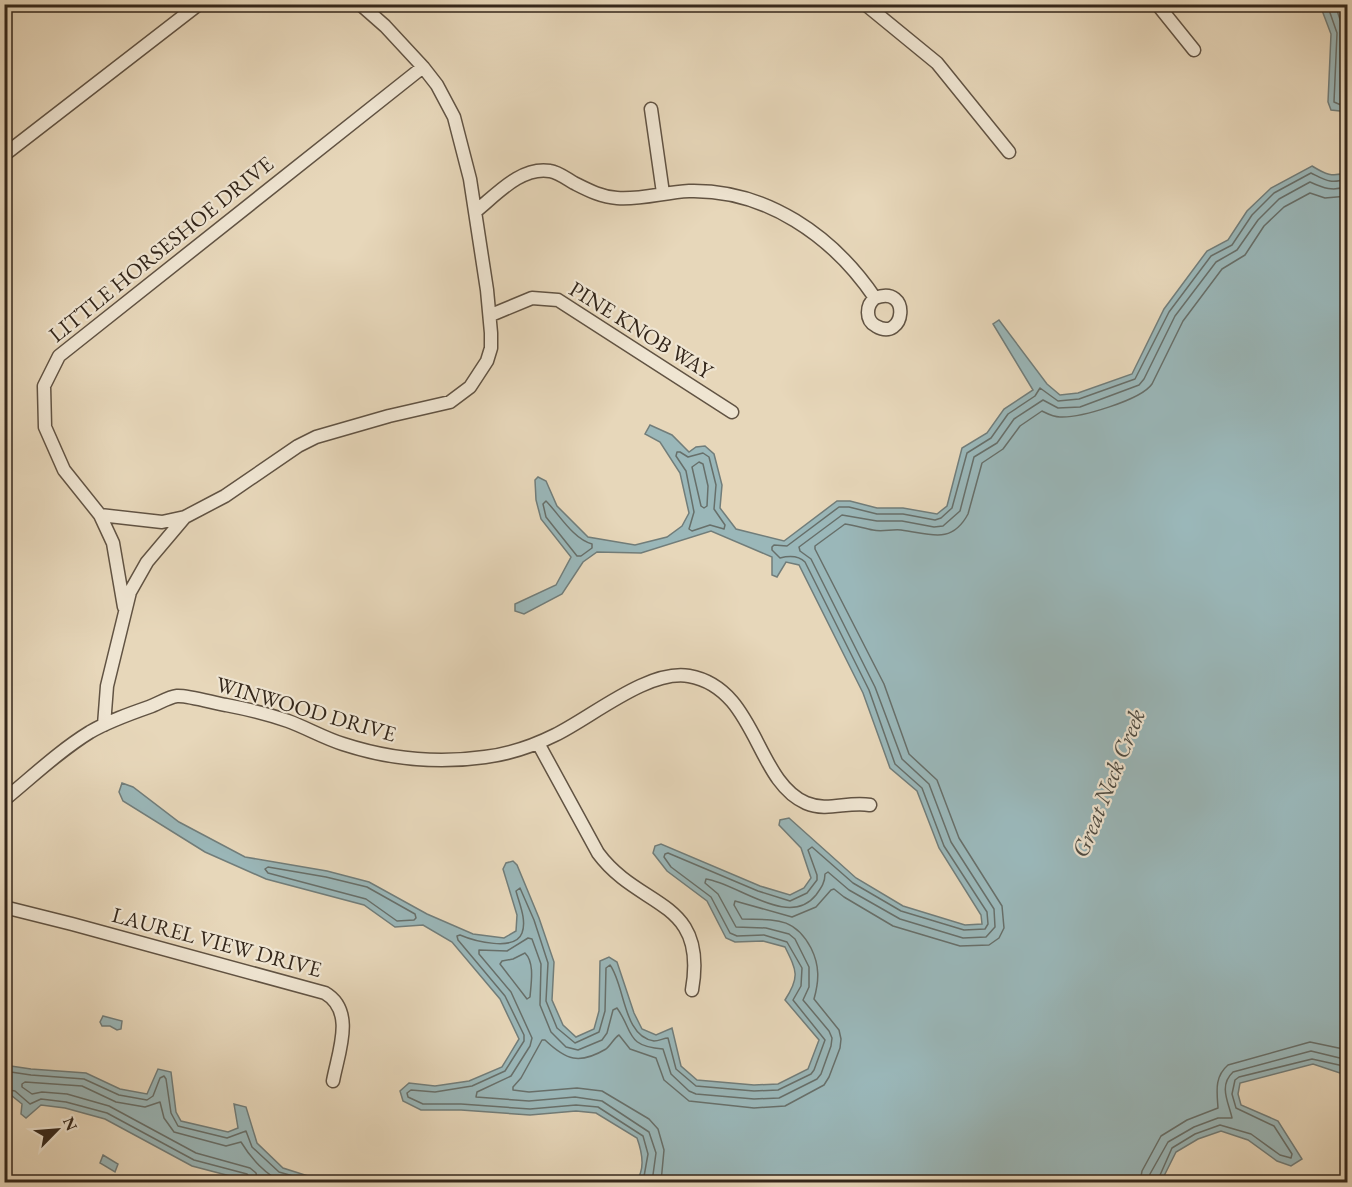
<svg xmlns="http://www.w3.org/2000/svg" width="1352" height="1187" font-family="'EB Garamond',serif">
  <style>
    .water { fill: #9ab7b9; stroke: #717d7a; stroke-width: 1.5 }
    .lines { fill: none; stroke-linecap: round; stroke-linejoin: round }
    .shore { stroke: #676f6a; stroke-width: 1.5 }
    .street-casing { stroke: #615343; stroke-width: 15 }
    .street { stroke: #efe5d2; stroke-width: 12 }
    .labels { text-anchor: middle; dominant-baseline: central; stroke-width: 4.5; stroke-linejoin: round; paint-order: stroke }
    .street-label { font-size: 22px; fill: #34271b; stroke: #efe5d2 }
    .water-label { font-size: 24px; font-style: italic; fill: #4e4b42; stroke: #efe5d2 }
  </style>
  <rect width="100%" height="100%" fill="#e7d7ba"/>
  <filter id="stains"><feTurbulence type="fractalNoise" baseFrequency=".00333" numOctaves="4"/><feColorMatrix values="0 0 0 0 .2 0 0 0 0 .09 0 0 0 0 .02 0 0 0 .5 -.17"/></filter>
  <radialGradient id="worn" r=".72"><stop offset=".6" stop-color="#630" stop-opacity="0"/><stop offset="1" stop-color="#630" stop-opacity=".3"/></radialGradient>
  <path class="water" d="M1320 5H1347V115L1340 111 1331 110 1328 102 1331 34Z
    M1312 166C1325 174 1332 178 1348 172V1073H1340L1313 1064 1240 1083 1238 1094 1241 1105 1278 1121 1302 1159 1291 1166 1277 1161 1248 1140 1221 1131 1198 1139 1176 1152 1161 1182H635C646 1171 642 1152 637 1138L596 1113 576 1111 530 1115 461 1110H421L403 1101 400 1091 409 1083 435 1086 469 1081 502 1067 519 1039 500 999 452 942 423 925 395 927 364 905 266 879 205 852 123 801 119 792 122 783 133 787 179 822 245 857 327 871 369 882 427 914 473 934 504 938 516 931 517 915 503 869 506 863 513 861 517 865 539 918 554 962 552 1000 563 1025 576 1037 594 1029 599 1011 600 961 609 957 617 962 634 1013 642 1029 656 1035 672 1028 681 1066 697 1080 754 1085 778 1084 808 1069 819 1040 785 1000C800 977 797 971 785 947L763 941 735 942 726 938 707 901 667 871 653 853 655 846 661 844 760 886 790 895 804 888 811 878 801 848 779 825 780 820 789 818 856 878 903 906 965 925 982 924 981 915 939 848 917 791 890 768 863 693 799 565 786 562 777 577 772 575V557L711 531 641 553 597 552 583 562 562 594 524 614 515 611V604L556 585 571 557 541 519 536 500 535 480 538 477 546 481 557 506 588 537 635 545 667 537 682 526 689 513 680 473 660 442 645 434 650 425 672 435 689 452 696 447 705 446 714 454 722 485 720 508 736 529 784 541 837 501H850L877 508H903L937 514 947 506 962 448 987 433 1004 409 1033 390 993 324 999 320 1047 384 1060 395 1078 393 1132 374 1164 309 1207 251 1228 240 1247 211 1271 188Z
    M103 1016 122 1021 121 1029 117 1030 110 1026H102L100 1022Z
    M4 1065 31 1069 86 1073 120 1089 147 1094 158 1069 171 1072 176 1112 181 1121 228 1132 238 1128 234 1104 246 1107 257 1143 283 1168 308 1176 365 1181 454 1178 476 1182H253L192 1166 105 1119 65 1108 41 1105 26 1118 21 1114 22 1104 12 1096 5 1095Z
    M103 1155 118 1164 115 1172 100 1163Z"/>
  <g class="lines">
    <path class="shore" d="M1327 4 1337 33 1334 102 1348 108
      M1335 4 1344 32 1342 95 1348 100
      M677 452H680L688 457 703 453 709 457 716 485 714 509 725 525 724 529 710 525 692 531 689 529 694 512 686 471 676 456Z
      M699 462 703 464 708 486 707 506 704 508 701 506 692 467Z
      M546 501C559 514 573 539 592 544V548L581 556H577L546 517 543 504Z
      M268 867 326 877 367 887 415 914 416 918 414 920 397 921 366 899 268 873 265 869Z
      M525 953C535 963 531 983 530 997L527 999 500 964 502 961 513 959Z
      M4 1071 31 1075 84 1079 119 1095 147 1100 153 1096 160 1078 164 1076 166 1079 171 1113 178 1126 227 1138 246 1131 252 1147 279 1172 314 1182
      M4 1089 15 1091 30 1104 41 1099 66 1102 107 1113 194 1160 247 1174 250 1178 251 1182
      M258 1182 256 1173 250 1168 196 1153 109 1106 67 1094 42 1092 32 1094 22 1087V1084L25 1082 82 1086 116 1102 145 1107 160 1102 164 1118 174 1132 226 1146 241 1142C250 1157 267 1177 284 1182
      M643 1182 648 1154 643 1136 598 1107 576 1105 530 1109 461 1104H423L408 1097 407 1093 411 1090 435 1092 472 1086 505 1071 524 1041V1035L505 996 458 940 457 936 460 935C474 941 515 952 522 933 527 920 519 903 516 891L520 888 534 920 548 963 546 1001 557 1028 575 1043 599 1032 605 1011 606 968 610 965C625 985 623 1037 654 1041 659 1041 664 1038 668 1038L676 1069 696 1086 754 1091 778 1090 811 1074 814 1070 825 1040 793 1000 801 986 802 968 787 942 764 935 737 936 730 933 711 897 671 867 664 857 665 854 668 853 758 891 790 901 807 893 817 880V875L808 850 812 847 853 883 901 911 964 930 985 929 988 924 987 912 944 846 922 788 895 764 869 690 805 562C798 555 788 556 780 558L772 550V547L774 545 787 546 839 507H849L877 514H903L935 520 941 518 952 508 967 453 991 438 1008 414 1035 396 1040 388 1058 401 1079 399 1135 379 1169 312 1211 256 1232 245 1252 215 1274 193 1311 173C1325 180 1331 185 1348 178
      M652 1182 656 1153 649 1132 602 1101 575 1097 529 1101 476 1097 477 1092 511 1076 530 1046 532 1038 511 992 479 954V950L507 951 528 938 532 939 541 964 540 1005 551 1032 566 1047 578 1050 602 1040 607 1033 613 1010 617 1008C634 1032 625 1046 663 1049L671 1074 689 1091 696 1094 754 1099 779 1098 817 1079 821 1074 831 1046 832 1038 829 1031 803 1000 809 987V967L795 939 789 934 766 928 736 927 718 894 705 883 706 879C737 883 789 929 816 895 821 888 825 883 825 874L828 872 849 890 900 919 963 938 986 937 995 927 994 909 951 842 929 784 902 759 875 687 811 559 800 551 799 547 842 515 877 521H902L934 527 943 526 960 511 974 457 997 443 1014 419 1043 400 1058 408 1080 407 1139 385 1144 379 1175 316 1216 262 1237 250 1258 220 1279 199 1310 182C1323 188 1333 192 1348 186
      M661 1182 664 1150 658 1129 649 1119 602 1091 577 1088 529 1092 513 1090V1087L521 1078 542 1040H545C566 1060 579 1065 606 1049 611 1045 614 1038 619 1035L630 1049 656 1058 664 1080 689 1101 754 1108 785 1106 824 1085 829 1077 840 1048 841 1039 839 1030 814 999C819 981 820 966 811 948 794 916 774 920 742 919L734 905 735 901 792 917 816 907 831 890 834 889 844 897 893 926 960 946 989 945 999 938 1004 928 1002 906 959 838 937 780 909 754 884 684 815 549V546L845 524C854 525 863 528 873 530 882 532 892 529 901 530 928 533 951 546 968 514L982 463 1003 449 1020 426 1042 411C1048 414 1053 417 1060 417 1080 418 1141 400 1152 384L1183 321 1222 269 1245 255 1264 226 1284 207 1310 193 1325 198 1348 196
      M1140 1182 1142 1171 1161 1136 1187 1120 1218 1108C1217 1092 1214 1077 1228 1065L1310 1042 1348 1050
      M1149 1182 1150 1174 1168 1142 1194 1127 1218 1118H1232C1229 1103 1218 1086 1233 1072L1311 1051 1348 1060
      M1157 1182 1172 1148 1195 1134 1220 1125 1251 1134 1280 1155 1291 1158 1292 1154 1274 1126 1236 1108 1232 1094 1235 1080 1239 1077 1312 1059 1348 1067"/>
    <g class="street-casing">
      <path id="street" d="M865 4 937 63 1009 152
        M1157 4 1194 50
        M651 109 663 193
        M4 155 199 4
        M476 211C496 195 521 166 550 171 558 172 567 179 574 183 588 190 601 197 617 198 641 200 665 192 689 191 766 189 833 236 875 298 912 284 905 343 876 326 865 320 866 305 875 298
        M491 315 532 298 558 300 732 412
        M100 515 162 522 185 517
        M124 607 113 543 100 515 64 470 45 427 44 386 59 356 423 67
        M104 725 107 686 130 592 147 562 185 517 225 496 298 446 316 437 389 416 450 402 470 387 487 361 491 348V333L487 290 470 179 454 117 437 85 423 67 385 26 360 4
        M538 743 598 853C640 910 708 898 692 990
        M4 800C32 777 59 751 90 732 109 721 129 714 149 707 158 704 168 697 177 696 187 695 214 703 226 705 247 709 268 714 288 721 307 728 324 738 343 744 389 759 436 764 485 757 509 754 533 746 555 735 592 717 648 669 689 676 757 688 755 781 806 803 827 812 848 801 870 805
        M4 907 72 924 325 993C356 1011 338 1053 333 1081"/>
    </g>
    <use href="#street" class="street"/>
  </g>
  <g class="labels">
    <g class="street-label">
      <text transform="translate(161 249) rotate(-39)">LITTLE HORSESHOE DRIVE</text>
      <text transform="translate(641 330) rotate(32)">PINE KNOB WAY</text>
      <text transform="translate(306 709) rotate(16)">WINWOOD DRIVE</text>
      <text transform="translate(217 942) rotate(15)">LAUREL VIEW DRIVE</text>
    </g>
    <g class="water-label">
      <text transform="translate(1108 783) rotate(-68)">Great Neck Creek</text>
    </g>
  </g>
  <rect width="1352" height="1187" fill="none" stroke="#e7d7ba" stroke-width="24"/>
  <rect x="6" y="6" width="1340" height="1175" fill="none" stroke="#34271b" stroke-width="3"/>
  <rect x="12" y="12" width="1328" height="1163" fill="none" stroke="#34271b" stroke-width="1.5"/>
  <g transform="translate(57 1130) rotate(65)" stroke="#efe5d2" stroke-width="4.5" paint-order="stroke">
  <path d="M0-4.5L10 22L0 15L-10 22Z" fill="#34271b"/>
  <text y="-9" font-size="16" font-weight="bold" text-anchor="middle" fill="#34271b">N</text>
  </g>
  <rect width="100%" height="100%" filter="url(#stains)"/>
  <rect width="100%" height="100%" fill="url(#worn)"/>
</svg>
